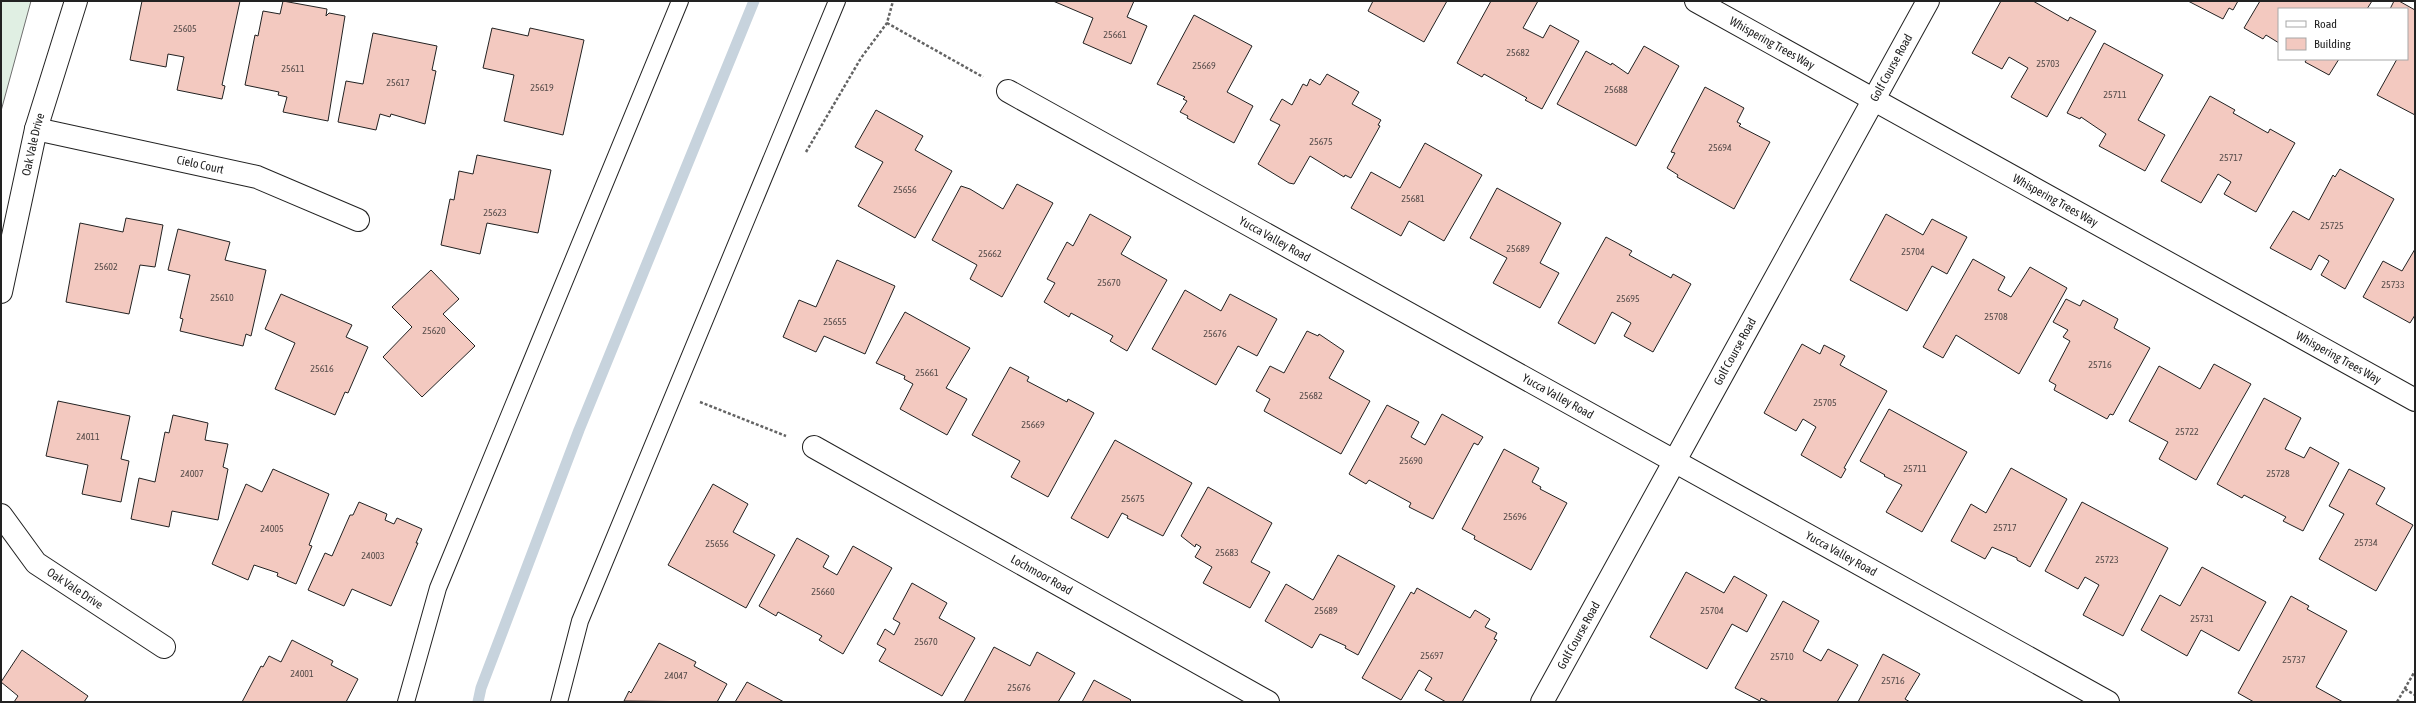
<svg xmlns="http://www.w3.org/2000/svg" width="2416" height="703" font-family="'Asap Condensed',sans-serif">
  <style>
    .green { fill: #e0efe3; stroke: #6f6f6f }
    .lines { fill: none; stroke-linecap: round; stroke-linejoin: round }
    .stream { stroke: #c7d3dd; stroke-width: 11 }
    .building { fill: #f3c9c0; stroke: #222 }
    .lane-casing { stroke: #222; stroke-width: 18 }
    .street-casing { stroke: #222; stroke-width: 24 }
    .path { stroke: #646464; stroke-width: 2.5; stroke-dasharray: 3 2; stroke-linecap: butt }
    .lane { stroke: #fff; stroke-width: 16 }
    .street { stroke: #fff; stroke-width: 22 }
    .labels { text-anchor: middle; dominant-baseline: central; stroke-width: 3; stroke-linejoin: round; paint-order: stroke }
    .number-label { font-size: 10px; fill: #564c4a }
    .street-label { font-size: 12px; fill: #222; stroke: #fff }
  </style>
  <rect width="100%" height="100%" fill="#fff"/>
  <path class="green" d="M1 1H31L1 111Z"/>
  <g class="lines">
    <path class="stream" d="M478 702 481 688 579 430 754 1"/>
  </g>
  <path class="building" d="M142 1H240L222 85 225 86 222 99 177 90 184 57 168 54 166 67 130 60Z
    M283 1 327 9 326 16 329 13 345 16 328 121 283 112 287 97 278 95 279 92 245 85 255 35 258 36 263 11 280 14Z
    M1053 1H1134L1127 17 1147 26 1131 64 1083 43 1093 18Z
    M1373 1H1447L1424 42 1368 11Z
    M1491 1H1538L1523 28 1543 38 1550 25 1579 41 1542 109 1525 100 1527 98 1484 74 1482 77 1457 63Z
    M2001 1H2033L2068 21 2070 17 2096 31 2047 117 2011 97 2028 68 2009 57 2002 69 1972 53Z
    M2188 1H2238L2233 10 2229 8 2223 19Z
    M2260 1H2372L2367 9H2279V43L2266 35 2263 39 2244 28Z
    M2394 1H2399L2415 10V115L2377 95 2397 59H2407V9H2390Z
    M1194 15 1252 46 1227 92 1253 106 1234 143 1187 118 1188 116 1180 112 1187 101 1183 99 1185 97 1157 84Z
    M492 28 528 36 530 28 584 40 563 135 504 121 514 75 483 68Z
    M373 33 437 46 432 70 436 71 425 124 391 114 390 117 380 114 376 130 338 122 346 81 363 84Z
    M2104 43 2163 75 2138 120 2165 135 2145 171 2099 146 2106 134 2081 117 2080 119 2067 113Z
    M1644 46 1679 66 1636 146 1557 104 1586 51 1611 65 1612 63 1628 74Z
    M2307 59H2339L2329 75 2305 62Z
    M1327 74 1359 92 1352 104 1381 120 1378 125 1380 126 1351 178 1345 175 1344 177 1310 156 1294 184 1289 183 1258 164 1280 125 1270 120 1282 99 1292 105 1303 84 1307 86 1310 79 1320 85Z
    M1705 87 1744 108 1737 122 1741 124 1739 126 1770 142 1734 209 1677 177 1678 175 1667 168 1675 153 1671 152Z
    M2210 96 2235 110 2233 113 2268 133 2270 129 2295 143 2256 212 2224 194 2231 182 2218 174 2201 203 2161 181Z
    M876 110 923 136 915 150 952 171 915 238 858 206 883 162 855 147Z
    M1425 143 1482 175 1444 241 1409 221 1401 236 1351 208 1371 172 1400 188Z
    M477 155 551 170 538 233 487 223 480 254 441 245 450 199 454 200 459 171 473 174Z
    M2340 169 2394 199 2345 289 2321 275 2329 261 2319 255 2311 270 2270 248 2293 211 2309 220 2333 175 2335 177Z
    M1017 184 1053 203 1002 297 970 279 977 265 932 240 961 186 970 189 1003 209Z
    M1497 188 1561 223 1540 263 1559 273 1540 308 1493 283 1507 258 1470 238Z
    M1090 214 1131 237 1121 254 1167 280 1127 351 1110 341 1113 336 1071 313 1069 317 1044 302 1055 283 1047 279 1067 242 1073 246Z
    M1886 214 1923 235 1932 219 1967 237 1947 274 1932 266 1907 311 1850 280Z
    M126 218 163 225 155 267 140 265 129 314 66 302 80 223 123 232Z
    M178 229 230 242 225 260 266 270 251 336 246 334 243 346 180 331 183 319 180 318 190 275 168 270Z
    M1606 237 1632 251 1629 255 1671 278 1673 274 1691 284 1653 352 1624 336 1631 323 1612 312 1595 344 1558 323Z
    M2415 249V315L2410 323 2363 297 2383 261 2402 271Z
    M1973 259 2005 277 1998 290 2011 297 2030 267 2067 288 2019 374 1956 335 1943 358 1923 347Z
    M837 260 895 286 865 354 824 336 816 352 783 337 799 300 816 307Z
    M431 270 459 299 443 314 475 346 422 397 383 357 412 327 392 307Z
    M1185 290 1221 311 1230 294 1277 319 1257 356 1238 346 1216 385 1152 349Z
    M281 294 352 325 346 337 368 347 348 393 345 392 335 415 275 389 295 343 265 329Z
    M2066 299 2080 306 2083 300 2118 319 2114 328 2150 348 2113 415 2110 414 2107 419 2054 390 2056 385 2049 381 2070 341 2063 337 2068 330 2053 322Z
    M905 312 970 348 946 388 967 399 947 435 900 409 913 384 904 379 905 376 876 363Z
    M1307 331 1318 336 1319 334 1344 351 1329 378 1370 401 1341 454 1264 411 1270 399 1256 391 1270 366 1284 373Z
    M1802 344 1820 354 1824 345 1845 356 1840 365 1887 391 1844 468 1846 469 1841 478 1801 455 1816 427 1803 419 1796 431 1764 413Z
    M2214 364 2251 384 2196 480 2159 459 2168 442 2129 421 2159 366 2200 389Z
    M1010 367 1029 377 1027 381 1067 402 1068 399 1094 413 1048 497 1011 477 1020 461 972 435Z
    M2264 398 2301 418 2285 449 2304 458 2310 447 2339 463 2303 531 2283 521 2286 517 2244 495 2242 498 2217 484Z
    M58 401 130 416 121 459 129 461 121 502 82 494 88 465 46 456Z
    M1387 405 1419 422 1411 437 1425 445 1442 414 1483 437 1478 445 1474 443 1433 519 1409 507 1411 503 1369 480 1366 484 1349 474Z
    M1889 409 1967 452 1922 532 1886 512 1902 485 1884 476 1885 475 1860 461Z
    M173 415 208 423 205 440 228 444 223 467 228 469 218 520 172 511 169 527 131 519 139 478 155 482 165 432 169 433Z
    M1115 440 1192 483 1163 536 1127 518 1128 516 1122 513 1108 538 1071 518Z
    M1504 449 1539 468 1532 482 1541 487 1540 489 1567 503 1531 570 1474 539 1475 536 1462 529Z
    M2011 468 2067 499 2030 567 2017 560V558L1992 547 1985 559 1951 541 1971 504 1986 513Z
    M273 469 329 494 309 545 312 546 296 584 277 576 278 573 254 565 248 580 212 564 246 484 262 492Z
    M2349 469 2385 488 2376 504 2413 525 2376 591 2319 559 2344 514 2329 506Z
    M713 484 748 504 733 532 775 555 746 608 668 565Z
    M1208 487 1272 523 1251 562 1270 572 1250 608 1203 583 1212 567 1195 557 1201 547 1196 544 1195 547 1181 536Z
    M359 502 387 514 385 520 394 524 397 518 422 529 416 543H418L391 606 352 589 344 606 308 590 325 553 332 556 350 515H353Z
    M2082 502 2168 548 2123 636 2083 615 2099 585 2085 577 2078 589 2045 571Z
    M797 538 829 556 823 567 837 575 853 546 892 568 843 654 819 640 822 636 778 612 776 616 759 606Z
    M1338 555 1395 586 1358 655 1345 648 1346 646 1320 634 1312 648 1265 621 1286 584 1313 600Z
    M2202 567 2266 602 2239 651 2201 630 2187 656 2141 630 2160 595 2180 606Z
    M1686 572 1724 593 1734 576 1767 595 1747 632 1732 624 1707 669 1650 637Z
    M912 583 947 603 939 618 975 638 942 696 879 661 886 649 877 644 885 629 894 635 900 623 893 619Z
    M1417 588 1470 618 1475 610 1490 619 1485 627 1497 633 1494 639 1497 640 1462 702H1446L1425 690 1432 678 1419 670 1401 700 1362 678 1411 592 1414 594Z
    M2291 596 2309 606 2307 609 2347 631 2316 687 2343 702H2254L2238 693Z
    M1783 601 1819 621 1803 651 1821 661 1828 649 1858 665 1837 702H1769L1761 698 1760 701 1735 688Z
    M292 640 333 661 331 665 358 679 346 702H242L261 666 263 667 269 656 281 662Z
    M659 643 696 662 694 666 727 684 717 702 624 701 629 691 631 693Z
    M994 647 1030 666 1037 652 1075 673 1058 702H964Z
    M22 650 88 696 84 702H14L18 696 1 682Z
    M1883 654 1920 674 1905 699 1910 702H1858Z
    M1094 680 1131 700 1129 702H1082Z
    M747 682 784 702H735Z"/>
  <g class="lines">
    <g class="lane-casing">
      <path id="lane" d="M406 702 438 588 680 1
        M559 702 580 621 837 1"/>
    </g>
    <g class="street-casing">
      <g id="street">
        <path id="s1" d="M1696 1 2415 400"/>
        <path id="s2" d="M1008 91 2108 702"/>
        <path id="s3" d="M36 129 257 177 358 220"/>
        <path id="s4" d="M1 292 36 129 76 1"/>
        <path id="s5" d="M814 447 1268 702"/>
        <path id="s6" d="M1 515 36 563 164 647"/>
        <path id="s7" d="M1542 702 1928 1"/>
      </g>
    </g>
    <path class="path" d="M887 23 983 77
      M806 152 861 58 887 23 893 1
      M700 402 786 436
      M2405 689 2415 695
      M2397 702 2415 671"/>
    <use href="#lane" class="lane"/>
    <use href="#street" class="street"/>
  </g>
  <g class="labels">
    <g class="number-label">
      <text x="185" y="28">25605</text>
      <text x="1115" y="34">25661</text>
      <text x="1518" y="52">25682</text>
      <text x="2048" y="63">25703</text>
      <text x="1204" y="65">25669</text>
      <text x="293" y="68">25611</text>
      <text x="398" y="82">25617</text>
      <text x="542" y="87">25619</text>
      <text x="1616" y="89">25688</text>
      <text x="2115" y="94">25711</text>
      <text x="1321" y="141">25675</text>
      <text x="1720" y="147">25694</text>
      <text x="2231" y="157">25717</text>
      <text x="905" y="189">25656</text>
      <text x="1413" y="198">25681</text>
      <text x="495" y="212">25623</text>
      <text x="2332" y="225">25725</text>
      <text x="1518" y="248">25689</text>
      <text x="1913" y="251">25704</text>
      <text x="990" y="253">25662</text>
      <text x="106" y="266">25602</text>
      <text x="1109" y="282">25670</text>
      <text x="2393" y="284">25733</text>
      <text x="222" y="297">25610</text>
      <text x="1628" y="298">25695</text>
      <text x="1996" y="316">25708</text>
      <text x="835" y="321">25655</text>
      <text x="434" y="330">25620</text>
      <text x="1215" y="333">25676</text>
      <text x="2100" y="364">25716</text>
      <text x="322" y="368">25616</text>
      <text x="927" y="372">25661</text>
      <text x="1311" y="395">25682</text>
      <text x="1825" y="402">25705</text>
      <text x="1033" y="424">25669</text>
      <text x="2187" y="431">25722</text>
      <text x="88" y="436">24011</text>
      <text x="1411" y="460">25690</text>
      <text x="1915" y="468">25711</text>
      <text x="192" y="473">24007</text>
      <text x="2278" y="473">25728</text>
      <text x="1133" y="498">25675</text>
      <text x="1515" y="516">25696</text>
      <text x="2005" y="527">25717</text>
      <text x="272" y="528">24005</text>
      <text x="2366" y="542">25734</text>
      <text x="717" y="543">25656</text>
      <text x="1227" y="552">25683</text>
      <text x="373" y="555">24003</text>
      <text x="2107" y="559">25723</text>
      <text x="823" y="591">25660</text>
      <text x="1326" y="610">25689</text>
      <text x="1712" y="610">25704</text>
      <text x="2202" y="618">25731</text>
      <text x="926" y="641">25670</text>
      <text x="1432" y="655">25697</text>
      <text x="1782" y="656">25710</text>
      <text x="2294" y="659">25737</text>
      <text x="302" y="673">24001</text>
      <text x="676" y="675">24047</text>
      <text x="1893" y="680">25716</text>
      <text x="1019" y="687">25676</text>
    </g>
    <g class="street-label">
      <text stroke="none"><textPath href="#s1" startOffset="87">Whispering Trees Way</textPath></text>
      <text stroke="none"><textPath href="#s7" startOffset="724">Golf Course Road</textPath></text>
      <text stroke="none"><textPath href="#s4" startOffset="151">Oak Vale Drive</textPath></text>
      <text stroke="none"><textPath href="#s3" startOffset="168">Cielo Court</textPath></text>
      <text stroke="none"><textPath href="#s1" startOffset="411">Whispering Trees Way</textPath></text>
      <text stroke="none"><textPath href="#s2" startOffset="305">Yucca Valley Road</textPath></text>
      <text stroke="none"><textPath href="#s7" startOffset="400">Golf Course Road</textPath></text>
      <text stroke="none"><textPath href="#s1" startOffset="735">Whispering Trees Way</textPath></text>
      <text stroke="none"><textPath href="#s2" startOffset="629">Yucca Valley Road</textPath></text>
      <text stroke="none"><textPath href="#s2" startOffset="953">Yucca Valley Road</textPath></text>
      <text stroke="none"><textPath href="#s5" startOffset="261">Lochmoor Road</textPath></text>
      <text stroke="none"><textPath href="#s6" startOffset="106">Oak Vale Drive</textPath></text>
      <text stroke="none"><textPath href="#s7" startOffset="76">Golf Course Road</textPath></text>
    </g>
  </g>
  <rect width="2416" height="703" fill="none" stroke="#222222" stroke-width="4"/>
  <rect x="2278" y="8" width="130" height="52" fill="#ffffff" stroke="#a7a7a7"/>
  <rect x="2286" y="21" width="20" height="6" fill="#ffffff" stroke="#a7a7a7"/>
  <text x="2314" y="28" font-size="12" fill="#222222">Road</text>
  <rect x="2286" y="38" width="20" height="12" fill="#f3c9c0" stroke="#a7a7a7"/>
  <text x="2314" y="48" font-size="12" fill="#222222">Building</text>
</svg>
